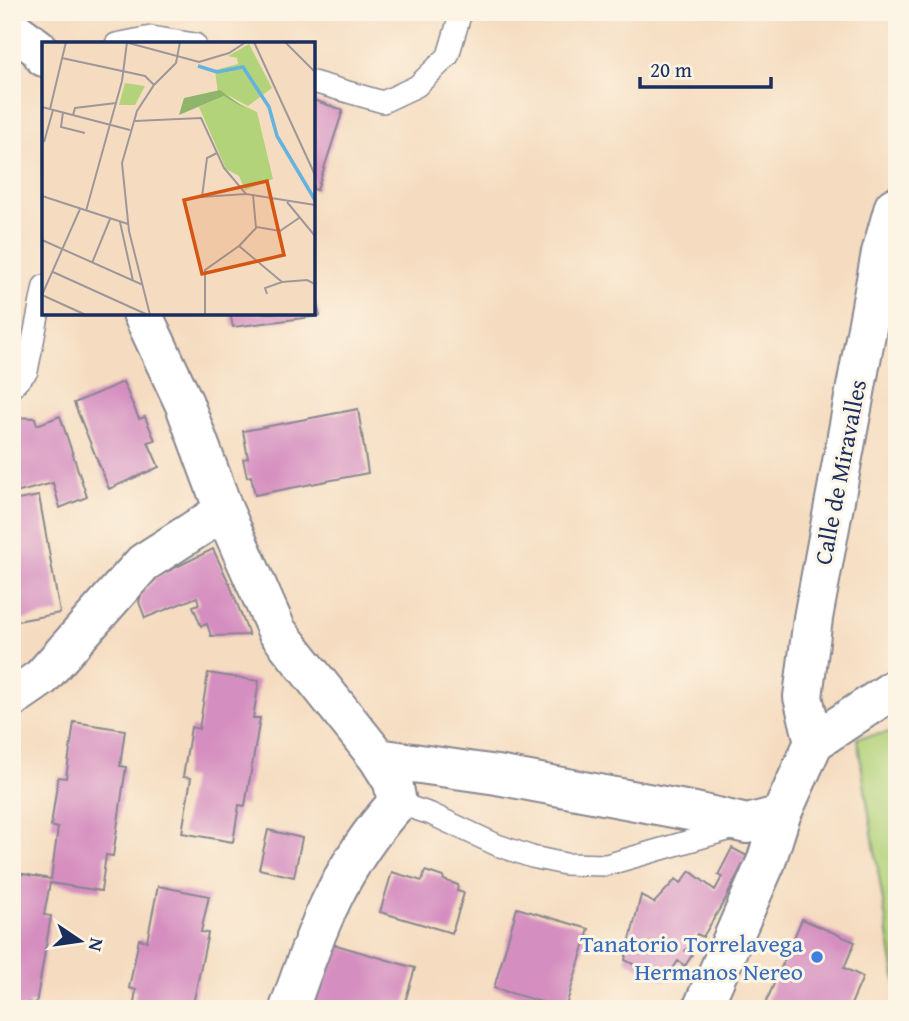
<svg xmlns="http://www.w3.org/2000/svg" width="909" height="1021" font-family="'Gentium Book Plus',serif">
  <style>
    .green { fill: #b3d37b; stroke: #67816c; stroke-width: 2 }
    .building { fill: #d58ec0 }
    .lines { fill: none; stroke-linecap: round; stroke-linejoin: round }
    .lane-casing { stroke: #88868f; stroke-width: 24 }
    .street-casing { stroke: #88868f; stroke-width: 42 }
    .lane { stroke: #fff; stroke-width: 21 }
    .street { stroke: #fff; stroke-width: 38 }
    .shop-dot { fill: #3f7fe0; stroke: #fcf5e5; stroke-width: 2.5 }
    .labels { text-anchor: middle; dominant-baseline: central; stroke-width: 6; stroke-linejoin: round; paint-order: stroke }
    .street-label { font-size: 24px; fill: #1b2f5e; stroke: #fcf5e5 }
    .shop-label { font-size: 24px; fill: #366cbe; stroke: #fcf5e5; text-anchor: end }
    .inset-river { fill: none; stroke: #64b2de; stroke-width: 3.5 }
    .inset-road { fill: none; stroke: #9e9799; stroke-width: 2 }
    .view { fill: #d45514; fill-opacity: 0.15; stroke: #d45514; stroke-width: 3.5 }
    .inset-edge { fill: none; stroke: #1b2f5e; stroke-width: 3.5 }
  </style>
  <rect width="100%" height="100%" fill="#fcf5e5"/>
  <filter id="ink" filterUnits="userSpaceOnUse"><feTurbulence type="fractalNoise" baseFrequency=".0143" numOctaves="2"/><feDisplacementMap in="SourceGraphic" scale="14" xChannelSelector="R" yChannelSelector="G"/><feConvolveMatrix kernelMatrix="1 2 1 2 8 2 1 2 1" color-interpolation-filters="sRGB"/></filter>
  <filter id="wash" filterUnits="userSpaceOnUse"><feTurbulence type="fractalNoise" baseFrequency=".00686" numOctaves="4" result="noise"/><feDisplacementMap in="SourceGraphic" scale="28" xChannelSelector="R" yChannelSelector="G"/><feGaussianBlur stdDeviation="1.57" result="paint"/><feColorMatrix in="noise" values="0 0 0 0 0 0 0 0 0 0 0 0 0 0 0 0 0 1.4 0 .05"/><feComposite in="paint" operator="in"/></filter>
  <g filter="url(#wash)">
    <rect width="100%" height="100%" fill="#f5dcc0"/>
    <path class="green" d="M897 731V990L857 738Z"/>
    <g id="blocks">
      <path class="building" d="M313 100 343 110 317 190 313 189Z
        M313 291 320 316 233 327 230 313H313Z
        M123 382 139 419 145 417 155 440 148 442 159 467 109 489 74 403Z
        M358 409 368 473 255 495 251 476 247 477 243 459 248 458 243 431Z
        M60 416 87 497 60 508 53 483 12 494V417L35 418 37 425Z
        M39 496 60 613 12 622V501Z
        M213 549 230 585 249 635 211 636 207 624 201 626 193 606 199 604 197 597 145 618 139 602 142 592 155 580 154 578Z
        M208 673 259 681 253 718H260L254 754 245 806 239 805 233 842 182 833 191 778 183 777 191 727 199 729Z
        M74 722 125 730 120 766 126 767 113 856 106 855 101 891 50 883 44 915 51 916 36 1004 29 1003 28 1009H12V872L51 879 58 828 51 826 58 777 66 778Z
        M268 830 302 838 294 877 259 869Z
        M732 848 747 856 726 898 703 937 697 934 685 951 692 955 685 966 678 961 665 981 625 960 641 895 654 903 676 879 681 883 690 871 715 890 722 877 718 875Z
        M425 871 443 877 444 880 458 885 457 891 464 893 452 933 380 912 392 872 422 881Z
        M158 886 209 896 201 932 208 933 192 1009H133L136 990 129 988 139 939 147 941Z
        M517 908 589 929 565 1009 494 988Z
        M802 919 855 942 844 968 863 977 849 1009H763Z
        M326 942 415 968 403 1009H330L309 1003Z"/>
    </g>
  </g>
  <g filter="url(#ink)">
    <use href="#blocks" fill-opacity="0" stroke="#88868f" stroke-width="2"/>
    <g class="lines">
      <g class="lane-casing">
        <path id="lane" d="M116 44 151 37 195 44
          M313 82 383 102 417 86 448 56 461 12
          M12 387 27 371 44 286
          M397 803 431 814 497 845 532 857 565 864 606 865 738 827"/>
      </g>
      <g class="street-casing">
        <path id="street" d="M12 29 38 48 44 57
          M224 511 277 631 378 758 393 782 397 803C340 865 316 930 289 1009
          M12 698 41 678 143 563 224 511 184 403 142 313
          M814 742 803 697 813 618 881 253 894 207H897
          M378 758 497 775 695 812 747 824 781 815
          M702 1009 766 862 781 815 814 742 897 687"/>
      </g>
      <use href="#lane" class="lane"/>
      <use href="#street" class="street"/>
    </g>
  </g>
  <circle class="shop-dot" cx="817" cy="957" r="7"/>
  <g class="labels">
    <g class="street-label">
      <text transform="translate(840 472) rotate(-79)">Calle de Miravalles</text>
    </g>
    <g class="shop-label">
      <text x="803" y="943">Tanatorio Torrelavega<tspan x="803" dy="28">Hermanos Nereo</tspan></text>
    </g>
  </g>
  <g transform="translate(42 42)">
    <rect width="273" height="273" fill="#f5dcc0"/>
    <path d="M207 2 230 46 206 64 178 49 176 52 173 28 196 22 195 16 186 14ZM83 41 103 44 93 63H77ZM182 54 215 70 231 137 203 148 197 134 184 127 157 65Z" fill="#b3d37b"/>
    <path d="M178 48 204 67 182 54 137 73 142 56Z" fill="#8eb56b"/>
    <path class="inset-river" d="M156 24 175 30 201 25 227 65 235 94 273 158"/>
    <path class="inset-road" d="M83 0 157 20 187 11 204 0M212 0 273 133M243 0 273 30M20 16 103 34 112 43M0 65 88 88M8 67 24 0M21 70 19 85 43 91M31 73 33 66 74 61M93 79 159 76 182 126 204 152M2 100 11 68M175 111 165 116 160 155 204 152 273 163M211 153 214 186M0 154 86 182M245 160 273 194M44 169 80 39 85 0M78 180 91 239M0 198 101 243M197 204 215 185 238 189 257 176M50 221 68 177M11 230 106 273M225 252 223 246 240 240 265 238 273 242M0 253 38 167M0 253 44 273M108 273 87 189 80 121 95 69 112 43 134 21 138 0M163 273V228L197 204 240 240"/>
    <path class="view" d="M225 139 242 213 160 232 142 158Z"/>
    <rect width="273" height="273" class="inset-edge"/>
  </g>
  <rect width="909" height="1021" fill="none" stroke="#fcf5e5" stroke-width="42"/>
  <g transform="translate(80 941) rotate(103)" stroke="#fcf5e5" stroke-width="5" paint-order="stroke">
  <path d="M0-5L12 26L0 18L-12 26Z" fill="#1b2f5e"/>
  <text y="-10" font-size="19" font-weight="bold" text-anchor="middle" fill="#1b2f5e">N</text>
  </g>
  <path d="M640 77v10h131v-10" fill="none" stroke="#1b2f5e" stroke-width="3.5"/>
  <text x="650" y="77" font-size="21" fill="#1b2f5e" stroke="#fcf5e5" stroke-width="5" paint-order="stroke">20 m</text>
</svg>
